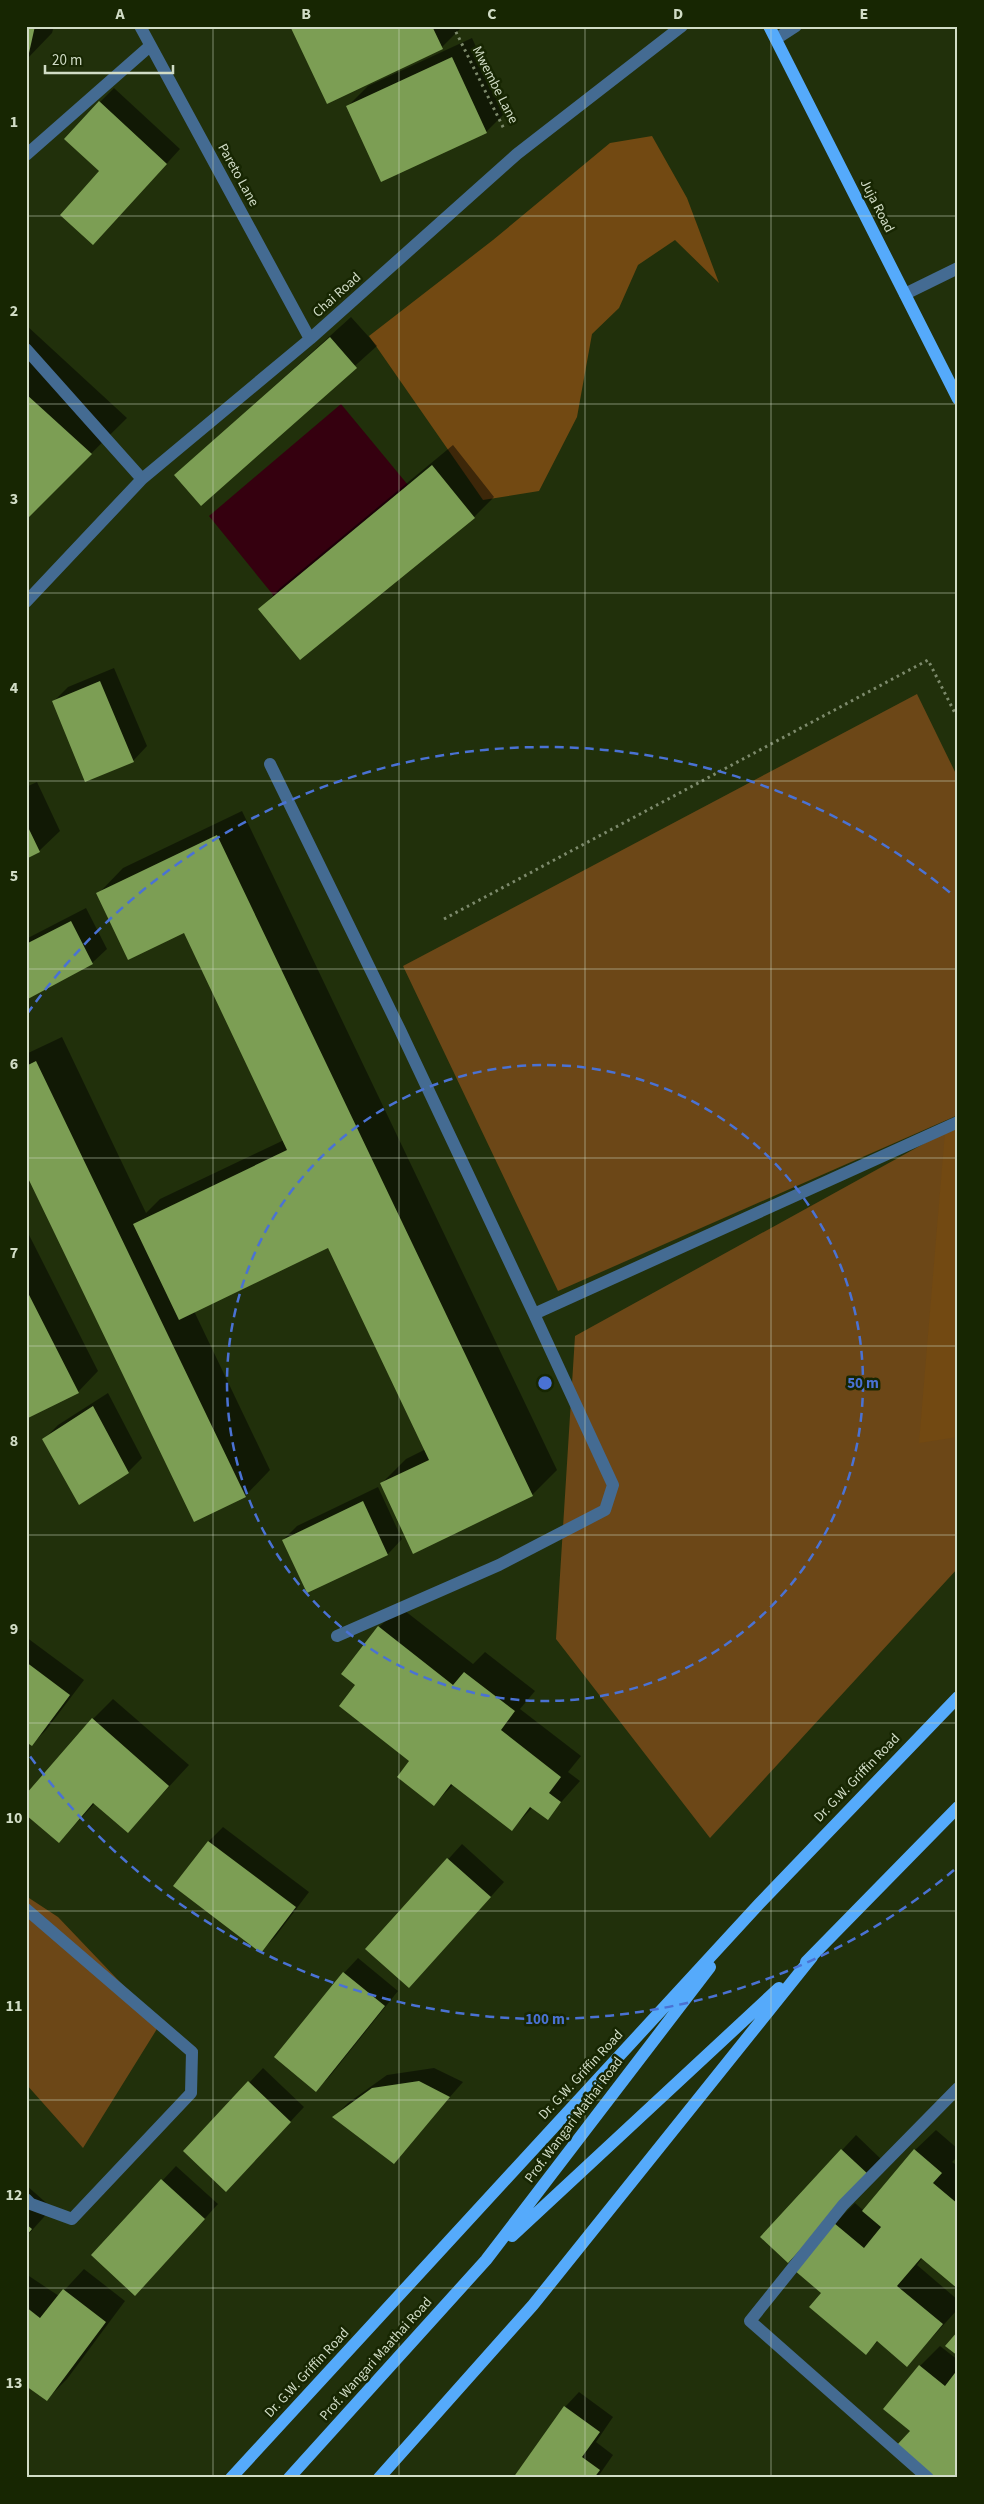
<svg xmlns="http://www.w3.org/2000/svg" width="984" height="2504" font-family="'Source Sans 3',sans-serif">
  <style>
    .green { fill: #6c4717 }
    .forest { fill: #724912 }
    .water { fill: #35000f }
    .shadow { fill: #0007 }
    .building { fill: #7c9e54 }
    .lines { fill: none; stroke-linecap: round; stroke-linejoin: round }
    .path { stroke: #7d8a6c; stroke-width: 3; stroke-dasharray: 2.5 4; stroke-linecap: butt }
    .minor { stroke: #446b92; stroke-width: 12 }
    .major { stroke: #55aafb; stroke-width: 12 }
    .grid { fill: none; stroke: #d1dcc6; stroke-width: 1; stroke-opacity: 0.55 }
    .ring { fill: none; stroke: #4a72d4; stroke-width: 2.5; stroke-dasharray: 9 6 }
    .labels { text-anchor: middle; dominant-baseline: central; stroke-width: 5; stroke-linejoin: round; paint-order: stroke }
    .street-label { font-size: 14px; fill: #d1dcc6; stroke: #172602 }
    .centre { fill: #4a72d4; stroke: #172602; stroke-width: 2.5 }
    .ring-label { font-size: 15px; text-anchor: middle; font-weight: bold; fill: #4a72d4; stroke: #172602; stroke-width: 5; stroke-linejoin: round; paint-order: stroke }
    .neatline { fill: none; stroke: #d1dcc6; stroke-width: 2 }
    .grid-label { font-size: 16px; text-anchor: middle; font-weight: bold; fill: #d1dcc6 }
  </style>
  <rect width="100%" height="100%" fill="#21300b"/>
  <path class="green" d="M917 694 958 778V1115L558 1291 403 966Z
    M958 1127V1568L710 1838 556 1639 575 1336 945 1132Z
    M26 1896 58 1917 160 2024 83 2148 26 2084Z"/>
  <path class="forest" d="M652 136 687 198 719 283 675 240 638 265 619 308 592 334 577 417 539 491 483 500 369 336 493 240 610 143Z
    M958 1129V1437L919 1443 945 1132Z"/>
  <path class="water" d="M341 404 408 485 274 596 209 516Z"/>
  <path class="shadow" d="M26 26H54L52 33 27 59Z
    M292 26H462V27L442 47Z
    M472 38 506 112 486 132 348 106 368 86Z
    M114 88 180 149 107 229 100 102Z
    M351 317 377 346 201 504 176 475Z
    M26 325 127 418 26 518Z
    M453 445 494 497 474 517 260 609 280 588Z
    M114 668 147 746 133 761 54 701 68 687Z
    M37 782 60 831 39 851 26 858V787Z
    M242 811 557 1470 532 1495 381 1484 406 1459 426 1449 329 1247 194 1311 270 1470 245 1496 26 1171V1054L62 1037 146 1213 160 1199 284 1140 184 931 98 894 123 868Z
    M86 908 107 949 92 963 26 998V939Z
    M26 1229 98 1371 78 1392 26 1418Z
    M108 1393 142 1458 128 1472 44 1439 58 1425Z
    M378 1487 402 1539 388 1554 307 1591 283 1540 297 1526Z
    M400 1607 473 1664 485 1652 535 1691 520 1709 581 1756 568 1772 580 1781 547 1818 533 1807 512 1829 454 1784 434 1804 411 1761 357 1685 343 1674 379 1627Z
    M26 1637 84 1680 46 1730 32 1744 26 1740Z
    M113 1699 189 1765 128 1831 95 1803 59 1842 93 1719Z
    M223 1827 309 1892 275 1937 261 1951 175 1886 209 1841Z
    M462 1844 504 1882 423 1972 367 1949Z
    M358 1958 398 1991 330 2076 316 2090 344 1973Z
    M263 2068 304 2107 226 2191 185 2151Z
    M434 2068 463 2082 393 2162 334 2117 348 2103 387 2075Z
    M936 2130 958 2149V2156L952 2162 958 2166V2287L923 2257 917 2265 958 2300V2309L907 2365 878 2341 865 2354 822 2293 835 2223 855 2203 864 2211 915 2150Z
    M856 2135 882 2160 802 2247 762 2237Z
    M176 2166 218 2204 149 2280 93 2255Z
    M26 2185 52 2208 26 2237Z
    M84 2269 125 2301 67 2379 46 2400 26 2384V2274L59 2296Z
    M940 2346 958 2360V2478L911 2431 885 2409 920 2366Z
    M579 2392 613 2417 596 2442 613 2455 597 2478H514L565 2407Z"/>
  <path class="building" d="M26 26H35L27 62H26Z
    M290 26H432L443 49 327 104Z
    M452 57 487 133 381 182 346 106Z
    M99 101 167 164 93 245 60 215 99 171 64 139Z
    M330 337 357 368 201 506 174 475Z
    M26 394 92 454 26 520Z
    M432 465 475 518 300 660 258 609Z
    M100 681 134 762 85 782 52 701Z
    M26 823 40 852 26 859Z
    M217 835 533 1496 413 1554 380 1483 429 1460 328 1248 179 1320 133 1224 287 1150 184 933 128 960 96 893Z
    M71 921 93 964 26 1000V944Z
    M36 1061 246 1497 194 1522 26 1174V1066Z
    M26 1289 79 1393 26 1419Z
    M93 1406 129 1473 79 1505 42 1439Z
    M363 1501 388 1555 307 1593 282 1540Z
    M378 1626 453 1685 464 1672 515 1711 501 1730 561 1777 549 1793 561 1802 548 1820 530 1807 512 1831 451 1784 434 1806 397 1777 409 1761 339 1706 355 1685 341 1674Z
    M26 1662 70 1695 32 1746 26 1742Z
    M92 1718 169 1786 128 1833 93 1803 59 1843 26 1815V1794Z
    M208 1841 296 1907 261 1953 173 1886Z
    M447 1858 491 1897 409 1988 365 1949Z
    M343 1972 385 2006 316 2092 274 2057Z
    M248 2081 291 2122 226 2192 183 2151Z
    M419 2081 450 2097 394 2164 332 2117 372 2088Z
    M841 2149 869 2175 788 2263 760 2237Z
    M914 2149 942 2173 933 2183 958 2204V2289L921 2258 897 2286 943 2324 907 2367 877 2341 866 2355 809 2307 821 2293 794 2270 834 2223 864 2248 881 2227 862 2211Z
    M161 2179 205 2219 135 2296 91 2255Z
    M26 2224 32 2229 26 2236Z
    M63 2289 106 2322 47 2401 26 2386V2307L40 2318Z
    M958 2331V2356L945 2346Z
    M919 2365 945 2386 958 2369V2478H934L896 2446 910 2431 883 2409Z
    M564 2406 600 2432 582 2457 600 2470 594 2478H513Z"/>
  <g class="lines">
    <path class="path" d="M453 26 504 129
      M444 919 928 660 958 719"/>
    <path class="minor" d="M140 26 310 339
      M776 39 796 26
      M26 155 150 46
      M905 294 958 268
      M26 349 142 479
      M26 602 142 479 310 339 517 154 682 26
      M270 764 400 1030 534 1314 958 1122
      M337 1636 499 1565 605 1510 613 1485 534 1314
      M26 1909 192 2052 191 2093 72 2219 31 2204 26 2199
      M928 2478 750 2321 843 2205 958 2088"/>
    <path class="major" d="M769 26 958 399
      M806 1962 958 1807
      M512 2236 779 1988
      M231 2478 759 1904 958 1697
      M289 2478 486 2260 710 1967
      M379 2478 533 2305 812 1957"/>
  </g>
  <path class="grid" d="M213 26V2478M399 26V2478M585 26V2478M771 26V2478M26 216H958M26 404H958M26 593H958M26 781H958M26 969H958M26 1158H958M26 1346H958M26 1535H958M26 1723H958M26 1911H958M26 2100H958M26 2288H958"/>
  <g class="ring">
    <circle cx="545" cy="1383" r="318"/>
    <path d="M954 1870A636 636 0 0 1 27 1752M27 1014A636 636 0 0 1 954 896"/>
  </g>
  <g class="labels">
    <g class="street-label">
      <text transform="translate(495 85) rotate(63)">Mwembe Lane</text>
      <text transform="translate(238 175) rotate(61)">Pareto Lane</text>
      <text transform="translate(877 206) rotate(63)">Juja Road</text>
      <text transform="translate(337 295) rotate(-42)">Chai Road</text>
      <text transform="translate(857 1778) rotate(-46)">Dr. G.W. Griffin Road</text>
      <text transform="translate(581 2075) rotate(-47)">Dr. G.W. Griffin Road</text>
      <text transform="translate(574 2120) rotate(-53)">Prof. Wangari Mathai Road</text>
      <text transform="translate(376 2359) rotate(-48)">Prof. Wangari Maathai Road</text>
      <text transform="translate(307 2373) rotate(-47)">Dr. G.W. Griffin Road</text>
    </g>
  </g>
  <circle cx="545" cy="1383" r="8" class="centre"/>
  <g class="ring-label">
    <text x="863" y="1388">50 m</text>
    <text x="545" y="2024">100 m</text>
  </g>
  <rect width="984" height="2504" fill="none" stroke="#172602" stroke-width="55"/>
  <path d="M45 65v8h128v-8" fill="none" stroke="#d1dcc6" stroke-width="2.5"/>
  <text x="52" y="65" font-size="15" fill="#d1dcc6" stroke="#172602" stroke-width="4" paint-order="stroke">20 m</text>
  <rect x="28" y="28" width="928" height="2448" class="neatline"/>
  <g class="grid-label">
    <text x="120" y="19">A</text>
    <text x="306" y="19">B</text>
    <text x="492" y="19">C</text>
    <text x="678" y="19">D</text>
    <text x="864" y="19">E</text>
    <text x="14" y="127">1</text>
    <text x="14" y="316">2</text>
    <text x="14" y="504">3</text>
    <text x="14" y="693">4</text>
    <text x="14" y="881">5</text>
    <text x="14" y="1069">6</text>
    <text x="14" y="1258">7</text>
    <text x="14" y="1446">8</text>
    <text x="14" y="1634">9</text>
    <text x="14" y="1823">10</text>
    <text x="14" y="2011">11</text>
    <text x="14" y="2200">12</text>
    <text x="14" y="2388">13</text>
  </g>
</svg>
